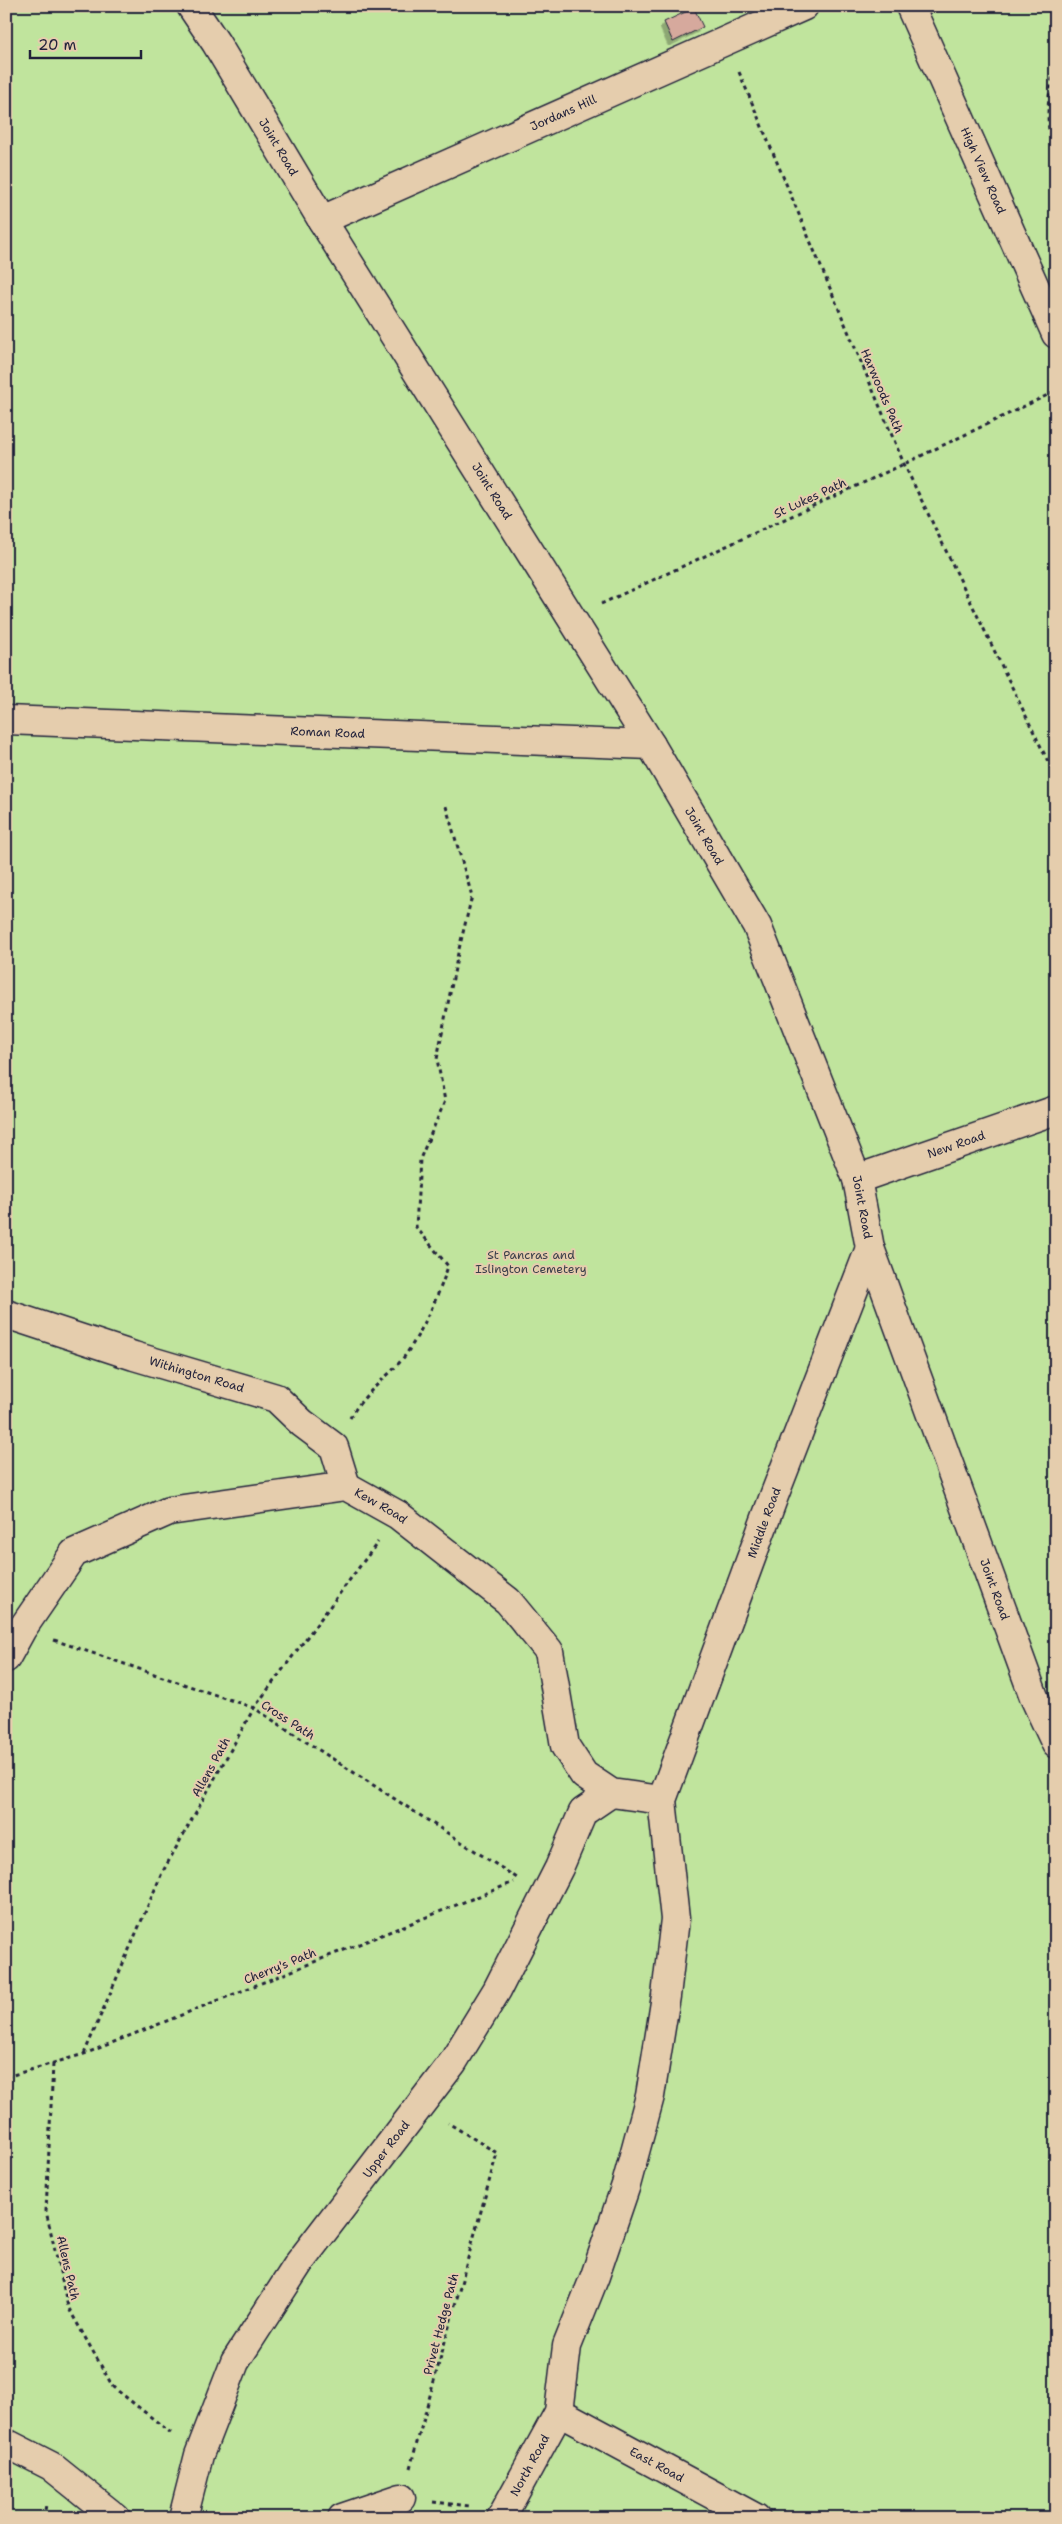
<svg xmlns="http://www.w3.org/2000/svg" width="1062" height="2524" font-family="'Shantell Sans',sans-serif">
  <style>
    .green { fill: #c0e49d; stroke: #71836c }
    .building { fill: #d6a99d; stroke: #22223b; filter: url(#shadow) }
    .lines { fill: none; stroke-linecap: round; stroke-linejoin: round }
    .minor-casing { stroke: #22223b; stroke-width: 31 }
    .path { stroke: #22223b; stroke-width: 3; stroke-dasharray: 4 4; stroke-linecap: butt }
    .minor { stroke: #e5cdad; stroke-width: 28 }
    .labels { text-anchor: middle; dominant-baseline: central; stroke-width: 4; stroke-linejoin: round; paint-order: stroke }
    .street-label { font-size: 12px; fill: #22223b; stroke: #e5cdad }
    .park-label { font-size: 12px; fill: #3a3f4a; stroke: #e5cdad }
  </style>
  <defs>
    <filter id="shadow"><feDropShadow dx="-4.5" dy="4.5" stdDeviation="0" flood-color="#0004"/></filter>
  </defs>
  <rect width="100%" height="100%" fill="#eccbae"/>
  <filter id="ink" filterUnits="userSpaceOnUse"><feTurbulence type="fractalNoise" baseFrequency=".02" numOctaves="2"/><feDisplacementMap in="SourceGraphic" scale="10" xChannelSelector="R" yChannelSelector="G"/><feConvolveMatrix kernelMatrix="1 2 1 2 8 2 1 2 1" color-interpolation-filters="sRGB"/></filter>
  <g filter="url(#ink)">
    <path class="green" d="M6 6H1056V2518H6Z"/>
    <path class="building" d="M694 8 703 27 673 42 664 22Z"/>
    <g class="lines">
      <g class="minor-casing">
        <g id="minor">
          <path id="s1" d="M191 6 216 43 322 220 651 745 757 926 857 1179 870 1248 1034 1697 1056 1744"/>
          <path id="s2" d="M910 6 1056 334"/>
          <path id="s3" d="M322 220 804 6"/>
          <path id="s4" d="M6 720 651 745"/>
          <path id="s5" d="M857 1179 1056 1110"/>
          <path id="s6" d="M6 1314 134 1356 276 1398 302 1423 334 1447 346 1486"/>
          <path id="s7" d="M6 1658 22 1629 74 1553 169 1511 346 1486 398 1515 508 1601 549 1651 565 1746 584 1775 611 1793 662 1800"/>
          <path id="s8" d="M559 2412 756 2518"/>
          <path d="M6 2443 51 2466 116 2518"/>
          <path id="s9" d="M183 2518 199 2455 235 2362 299 2263 453 2062 497 1990 559 1868 583 1812 611 1793"/>
          <path d="M342 2518 401 2498"/>
          <path id="s10" d="M501 2518 559 2412 567 2346 595 2276 626 2185 650 2096 666 1996 675 1919 662 1800 774 1496 870 1248"/>
        </g>
      </g>
      <path class="path" d="M702 6 705 13
        M1056 62C1048 93 1043 124 1056 155
        M739 72 904 464 1056 778
        M601 604 904 464 1056 391
        M350 1418C365 1391 386 1380 404 1357 421 1334 440 1293 448 1266L416 1227 420 1159 445 1101 437 1059 458 953 472 896 445 803
        M54 1640 254 1708 517 1878
        M84 2054 162 1873 254 1708 378 1542
        M53 2064 46 2211 68 2307 113 2387 171 2433
        M6 2077 84 2054 514 1882
        M410 2468 497 2153 448 2123
        M433 2502 470 2506
        M44 2518 46 2504"/>
      <use href="#minor" class="minor"/>
    </g>
  </g>
  <g class="labels">
    <g class="street-label">
      <text stroke="none"><textPath href="#s3" startOffset="264">Jordans Hill</textPath></text>
      <text stroke="none"><textPath href="#s1" startOffset="166">Joint Road</textPath></text>
      <text stroke="none"><textPath href="#s2" startOffset="180">High View Road</textPath></text>
      <text transform="translate(882 391) rotate(67)">Harwoods Path</text>
      <text stroke="none"><textPath href="#s1" startOffset="571">Joint Road</textPath></text>
      <text transform="translate(810 498) rotate(-25)">St Lukes Path</text>
      <text stroke="none"><textPath href="#s4" startOffset="322">Roman Road</textPath></text>
      <text stroke="none"><textPath href="#s1" startOffset="976">Joint Road</textPath></text>
      <text stroke="none"><textPath href="#s5" startOffset="105">New Road</textPath></text>
      <text stroke="none"><textPath href="#s1" startOffset="1381">Joint Road</textPath></text>
      <text stroke="none"><textPath href="#s6" startOffset="200">Withington Road</textPath></text>
      <text stroke="none"><textPath href="#s7" startOffset="448">Kew Road</textPath></text>
      <text stroke="none"><textPath href="#s10" startOffset="1045">Middle Road</textPath></text>
      <text stroke="none"><textPath href="#s1" startOffset="1786">Joint Road</textPath></text>
      <text transform="translate(288 1720) rotate(33)">Cross Path</text>
      <text transform="translate(211 1767) rotate(-61)">Allens Path</text>
      <text transform="translate(280 1966) rotate(-22)">Cherry's Path</text>
      <text stroke="none"><textPath href="#s9" startOffset="426">Upper Road</textPath></text>
      <text transform="translate(68 2268) rotate(77)">Allens Path</text>
      <text transform="translate(441 2324) rotate(-75)">Privet Hedge Path</text>
      <text stroke="none"><textPath href="#s8" startOffset="111">East Road</textPath></text>
      <text stroke="none"><textPath href="#s10" startOffset="60">North Road</textPath></text>
    </g>
    <g class="park-label">
      <text x="531" y="1255">St Pancras and<tspan x="531" dy="14">Islington Cemetery</tspan></text>
    </g>
  </g>
  <rect width="1062" height="2524" fill="none" stroke="#e5cdad" stroke-width="25"/>
  <rect x="12" y="12" width="1037" height="2499" fill="none" stroke="#22223b" stroke-width="2" filter="url(#ink)"/>
  <path d="M30 50v8h111v-8" fill="none" stroke="#22223b" stroke-width="2.5"/>
  <text x="38" y="50" font-size="15" fill="#22223b" stroke="#e5cdad" stroke-width="4" paint-order="stroke">20 m</text>
</svg>
